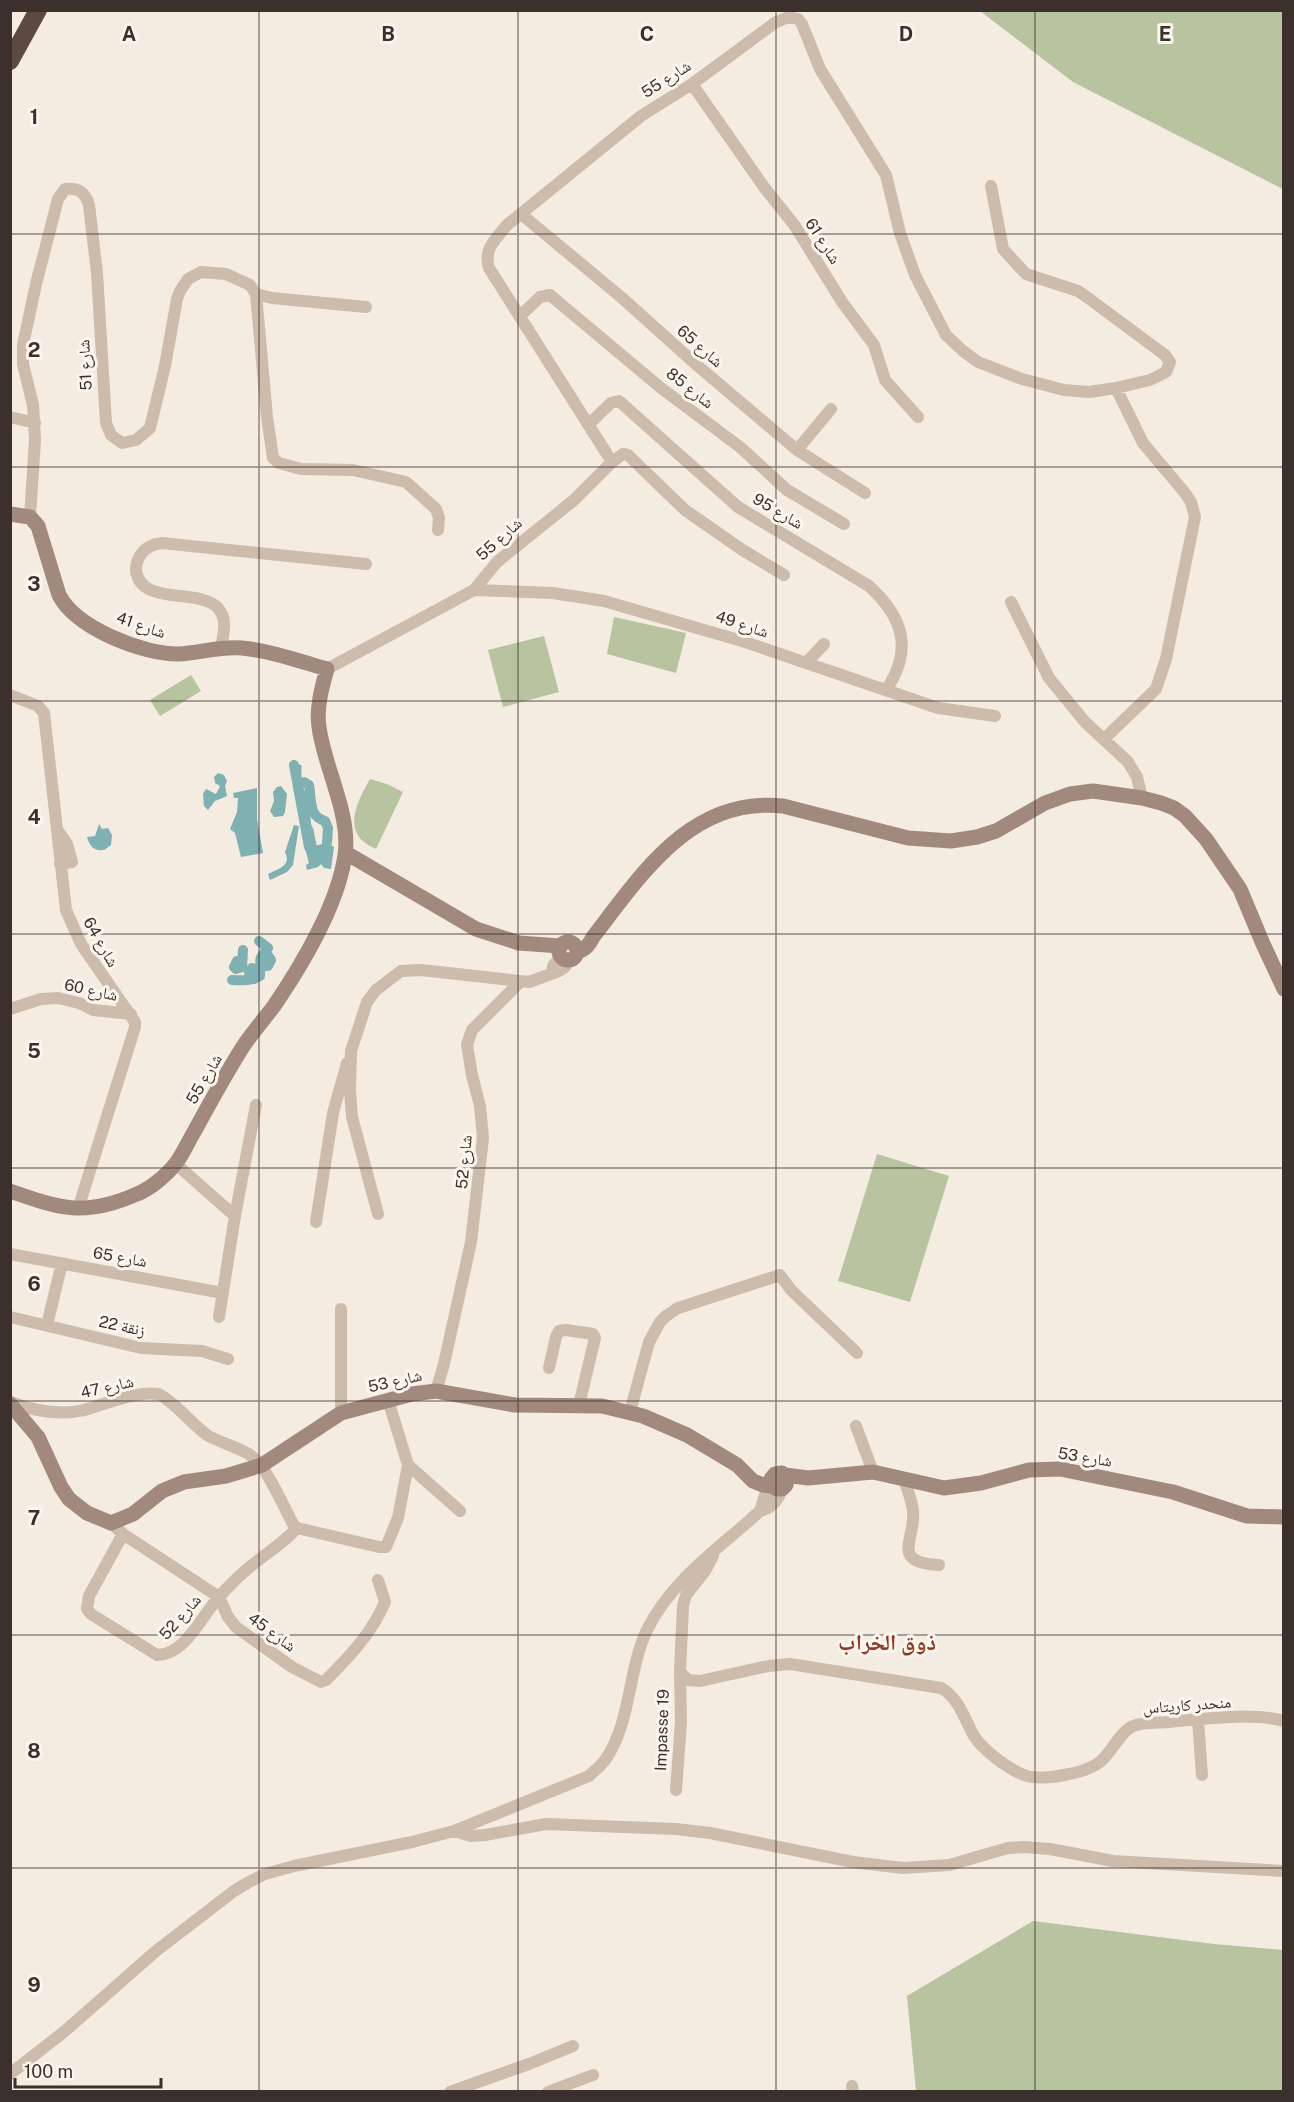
<svg xmlns="http://www.w3.org/2000/svg" width="1294" height="2102" font-family="'Public Sans','Noto Naskh Arabic',sans-serif">
  <style>
    .green { fill: #b8c4a0 }
    .water { fill: #7fb0b2 }
    .lines { fill: none; stroke-linecap: round; stroke-linejoin: round }
    .stream { stroke: #7fb0b2; stroke-width: 3 }
    .canal { stroke: #7fb0b2; stroke-width: 10 }
    .street { stroke: #cdbbac; stroke-width: 12 }
    .secondary { stroke: #a18a7d; stroke-width: 15 }
    .highway { stroke: #5c4a42; stroke-width: 18 }
    .grid { fill: none; stroke: #3b302b; stroke-width: 1.5; stroke-opacity: 0.55 }
    .labels { text-anchor: middle; dominant-baseline: central; stroke-width: 6; stroke-linejoin: round; paint-order: stroke }
    .street-label { font-size: 16px; fill: #3b302b; stroke: #fbf5ee }
    .district-label { font-size: 22px; font-weight: bold; fill: #8c3b22; stroke: #fbf5ee }
    .grid-label { font-size: 20px; text-anchor: middle; font-weight: bold; fill: #3b302b; stroke: #fbf5ee; stroke-width: 6; stroke-linejoin: round; paint-order: stroke }
  </style>
  <rect width="100%" height="100%" fill="#f4ebe1"/>
  <path class="green" d="M980 11H1283V189L1073 82Z
    M614 617 686 633 676 673 607 654Z
    M544 636 559 692 503 707 488 650Z
    M191 675 201 691 160 716 150 700Z
    M370 779 387 784 403 792 376 849C340 834 356 804 370 779Z
    M877 1154 949 1176 910 1302 838 1281Z
    M1033 1921 1214 1944 1283 1950V2091H916L907 1996Z"/>
  <path class="water" d="M218 773 224 775 227 781 225 786 227 796 215 801 208 810 204 806 203 794 206 789 216 794 220 786 215 783 214 777Z
    M281 786 287 794 285 812 283 816 274 817 270 811 274 801 273 792 277 787Z
    M257 788V819L263 853 241 857 235 833 230 829 237 812 238 798H234L233 793Z
    M99 824 102 829 108 828 112 835 111 845 104 850C94 851 90 847 87 837L95 836Z
    M294 825 299 826 293 865 287 872 270 880 268 874C278 869 292 866 285 852Z
    M327 843 334 847 331 869 324 868 321 864 318 867 307 870 306 865 309 863 305 848Z"/>
  <g class="lines">
    <path class="stream" d="M300 766V785L306 797V817L312 830 315 845
      M302 789C301 800 308 807 309 817 310 827 309 836 312 846"/>
    <path class="canal" d="M294 765 309 847
      M304 782 309 785C312 800 308 816 325 821L328 828 327 843
      M237 961 234 967 236 969 242 967 243 950
      M232 980C242 980 254 983 258 972L256 969 252 968 249 971 250 978 254 979 260 976C260 969 261 964 262 958L266 955 270 960 268 965 262 964C260 960 261 957 265 954H267L271 960 268 966 261 965C258 957 264 954 268 948L259 941"/>
    <path class="street" d="M692 84 764 187 795 226 842 302 874 345 885 380 918 417
      M521 214 621 297 699 367 797 450 865 493
      M256 294 272 298 366 307
      M520 316 540 297 550 295 661 388 740 447 787 490 844 524
      M10 417 35 423
      M589 424 611 403 619 401 738 507 869 586C904 618 913 650 886 690
      M797 450 831 409
      M612 462 623 454 628 455 685 510 741 549 784 575
      M30 517 35 440 33 405 23 364V345L36 284 58 199 65 189C79 188 85 192 89 205L97 273 106 423 111 435 122 443 136 440 150 428 165 366 177 299 180 291 188 279 201 272 226 274 250 285 256 294 267 417 273 458 279 463 301 469 353 470 406 482 436 509 439 518 438 530
      M474 590 553 593 604 601 742 641 938 708 995 716
      M1011 602 1049 678 1085 722 1128 762 1137 777 1142 798
      M221 647C224 633 228 618 217 607 197 588 140 606 136 570 136 564 138 558 142 553 147 546 154 544 162 543L366 564
      M806 663 824 644
      M327 669 474 590 497 562 574 500 612 462 489 268C483 249 496 239 507 225L641 116 692 84 776 22 789 17 798 19 802 24 820 69 886 175 900 233 915 275 946 335 963 351 978 362 1022 379 1064 390 1089 392 1116 388 1150 380 1166 372 1170 362 1165 355 1084 295 1078 291 1026 274 1003 249 991 186
      M10 695 38 706 44 713 66 910 81 944 135 1022V1027L78 1209
      M1104 739 1156 689 1166 659 1195 517 1191 502 1185 493 1143 443 1116 388
      M58 831 67 844 72 862 60 864
      M552 973 553 966 561 956
      M10 1009 41 999 58 998 79 1003 93 1010 131 1014
      M176 1164 235 1216
      M378 1214 352 1117 350 1091 351 1051 367 1002 376 990 401 971 421 970 529 982 559 971 565 967 569 960
      M316 1222 333 1113 347 1063
      M10 1254 223 1293
      M10 1317 141 1348 202 1351 228 1359
      M219 1317 235 1216 256 1105
      M47 1325 62 1263
      M549 1368 556 1337 559 1331 566 1330 593 1334 595 1338 579 1405
      M436 1391 444 1364 471 1242 483 1138 480 1106 472 1075 467 1045 472 1030 520 982
      M388 1400 408 1465 460 1511
      M10 1402C37 1412 64 1417 91 1408 110 1402 138 1391 158 1394 169 1397 194 1426 207 1435 225 1446 250 1448 262 1467 274 1484 283 1505 293 1524L297 1528 379 1547H386L398 1518 408 1465
      M630 1412 649 1342 660 1322 666 1316 678 1308 780 1275 791 1290 857 1353
      M341 1413V1309
      M856 1426 873 1472
      M904 1479C907 1489 912 1500 913 1511 916 1540 889 1562 939 1565
      M760 1511 765 1495 773 1487
      M111 1523 123 1534 219 1597 228 1617 236 1627 292 1667 321 1682 326 1680C349 1657 372 1633 385 1602L378 1580
      M123 1534 89 1596 87 1609 91 1614 157 1655C184 1656 202 1616 218 1598 229 1586 242 1572 255 1563 269 1551 285 1542 297 1528
      M713 1556 705 1571 686 1595 683 1606 680 1672 688 1680 700 1681 768 1666 790 1664 941 1688C959 1698 964 1718 974 1736 983 1750 1008 1769 1024 1775 1041 1782 1089 1773 1102 1760 1113 1750 1120 1732 1133 1726 1143 1722 1158 1723 1169 1722 1202 1719 1252 1712 1284 1721
      M1198 1720 1202 1775
      M676 1790 681 1722 680 1672
      M454 1831 471 1836 485 1835 546 1824 676 1829 710 1833 853 1862 903 1868 949 1865 1008 1848 1024 1847 1050 1849 1113 1861 1284 1871
      M10 2074 65 2031 156 1951 234 1891 249 1882 265 1874 294 1866 412 1842 454 1831 589 1776C594 1771 601 1766 605 1760 631 1724 628 1669 647 1630 672 1579 720 1548 760 1511 772 1508 778 1501 782 1489
      M852 2086 853 2092
      M450 2092 529 2064 573 2046
      M548 2092 593 2075"/>
    <path class="secondary" d="M10 514 30 517 38 526 59 595C76 628 142 654 178 654 200 653 220 646 242 648 271 651 299 661 327 669 322 687 316 708 319 727 324 767 351 814 345 855 338 904 302 965 274 1006 264 1019 253 1032 244 1045 226 1073 210 1103 194 1132 188 1142 183 1154 176 1163 167 1175 150 1189 137 1194 85 1217 61 1209 10 1191
      M346 853 476 929 519 943 560 946
      M559 951a9 9 0 1 1 18 0a9 9 0 1 1-18 0Z
      M577 952C586 949 589 945 593 937 642 874 691 796 783 806L908 838 951 841 977 837 996 831 1045 803 1070 794 1093 791 1142 798 1161 803 1174 808 1185 816 1206 839 1240 889 1263 944 1284 989
      M10 1404 38 1437 61 1487 69 1499 87 1513 111 1523 133 1514 162 1491 184 1482 226 1476 262 1465 341 1413 412 1394 436 1391 515 1405 602 1406 643 1416 687 1435 737 1465 753 1481 763 1485 772 1486 777 1489H782L786 1485 787 1477 782 1473 775 1474 771 1479 772 1486
      M785 1475 808 1478 873 1472 944 1488 981 1483 1029 1470 1060 1469 1173 1492 1247 1516 1284 1517"/>
    <path class="highway" d="M10 61 38 10"/>
  </g>
  <path class="grid" d="M259 10V2092M518 10V2092M776 10V2092M1035 10V2092M10 234H1284M10 467H1284M10 701H1284M10 934H1284M10 1168H1284M10 1401H1284M10 1635H1284M10 1868H1284"/>
  <g class="labels">
    <g class="street-label">
      <text transform="translate(666 79) rotate(-33)">شارع 55</text>
      <text transform="translate(823 241) rotate(57)">شارع 61</text>
      <text transform="translate(700 346) rotate(41)">شارع 65</text>
      <text transform="translate(85 365) rotate(-93)">شارع 51</text>
      <text transform="translate(690 388) rotate(38)">شارع 85</text>
      <text transform="translate(778 511) rotate(30)">شارع 95</text>
      <text transform="translate(499 539) rotate(-42)">شارع 55</text>
      <text transform="translate(742 624) rotate(18)">شارع 49</text>
      <text transform="translate(141 625) rotate(19)">شارع 41</text>
      <text transform="translate(101 942) rotate(60)">شارع 64</text>
      <text transform="translate(91 990) rotate(12)">شارع 60</text>
      <text transform="translate(204 1079) rotate(-60)">شارع 55</text>
      <text transform="translate(464 1162) rotate(-85)">شارع 52</text>
      <text transform="translate(120 1257) rotate(10)">شارع 65</text>
      <text transform="translate(122 1326) rotate(12)">زنقة 22</text>
      <text transform="translate(395 1381) rotate(-13)">شارع 53</text>
      <text transform="translate(107 1387) rotate(-13)">شارع 47</text>
      <text transform="translate(1085 1457) rotate(9)">شارع 53</text>
      <text transform="translate(180 1617) rotate(-49)">شارع 52</text>
      <text transform="translate(272 1632) rotate(36)">شارع 45</text>
      <text transform="translate(1187 1705) rotate(-4)">منحدر كاريتاس</text>
      <text transform="translate(662 1730) rotate(-88)">Impasse 19</text>
    </g>
    <g class="district-label">
      <text x="887" y="1642">ذوق الخراب</text>
    </g>
  </g>
  <g class="grid-label">
    <text x="129" y="41">A</text>
    <text x="388" y="41">B</text>
    <text x="647" y="41">C</text>
    <text x="906" y="41">D</text>
    <text x="1165" y="41">E</text>
    <text x="34" y="124">1</text>
    <text x="34" y="357">2</text>
    <text x="34" y="591">3</text>
    <text x="34" y="824">4</text>
    <text x="34" y="1058">5</text>
    <text x="34" y="1291">6</text>
    <text x="34" y="1525">7</text>
    <text x="34" y="1758">8</text>
    <text x="34" y="1992">9</text>
  </g>
  <rect width="1294" height="2102" fill="none" stroke="#3b302b" stroke-width="24"/>
  <path d="M15 2078v9h146v-9" fill="none" stroke="#3b302b" stroke-width="3"/>
  <text x="24" y="2078" font-size="18" fill="#3b302b" stroke="#fbf5ee" stroke-width="4.5" paint-order="stroke">100 m</text>
</svg>
